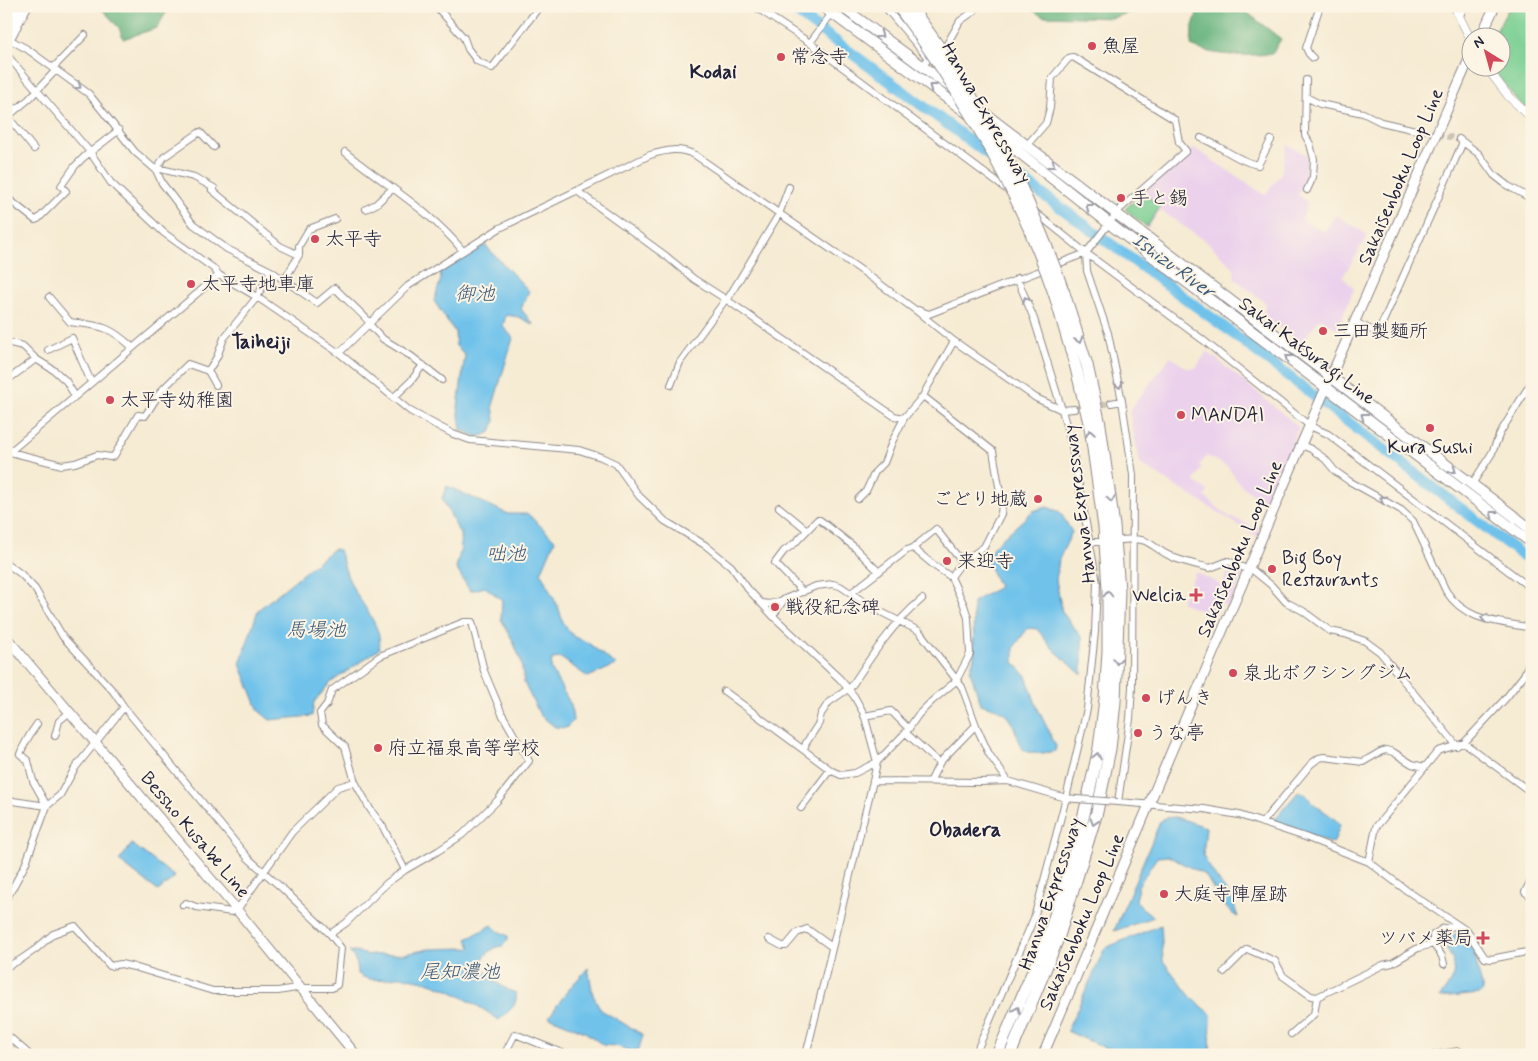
<svg xmlns="http://www.w3.org/2000/svg" width="1538" height="1061" viewBox="0 0 1538 1061" font-family="Mynerve,'Klee One',sans-serif">
	<style>
		.built { fill: #ebd1ec }
		.green { fill: #7acf93; stroke: #4e7867 }
		.forest { fill: #63b27d; stroke: #426a5c }
		.water { fill: #6fc2eb; stroke: #487293 }
		.lines { fill: none; stroke-linecap: round; stroke-linejoin: round }
		.river { stroke: #6fc2eb; stroke-width: 11 }
		.minor-tunnel { stroke: #ccc3b5; stroke-width: 6; stroke-dasharray: 6 3; stroke-linecap: butt }
		.minor-casing { stroke: #8c8687; stroke-width: 8 }
		.tertiary-casing { stroke: #8c8687; stroke-width: 9 }
		.secondary-casing { stroke: #8c8687; stroke-width: 11 }
		.primary-casing { stroke: #8c8687; stroke-width: 12 }
		.trunk-casing { stroke: #8c8687; stroke-width: 12 }
		.motorway-casing { stroke: #8c8687; stroke-width: 13 }
		.minor { stroke: #fff; stroke-width: 6 }
		.tertiary { stroke: #fff; stroke-width: 8 }
		.secondary { stroke: #fff; stroke-width: 9 }
		.primary { stroke: #fff; stroke-width: 10 }
		.trunk { stroke: #fff; stroke-width: 10 }
		.motorway { stroke: #fff; stroke-width: 11 }
		.minor-bridge-casing { stroke: #8c8687; stroke-width: 8; stroke-linecap: butt }
		.motorway-bridge-casing { stroke: #8c8687; stroke-width: 13; stroke-linecap: butt }
		.minor-bridge { stroke: #fff; stroke-width: 6 }
		.motorway-bridge { stroke: #fff; stroke-width: 11 }
		.oneway { stroke: #9c9ca7 }
		.poi-dot { fill: #d1495b; stroke: #fcf5e5; stroke-width: 2 }
		.labels { text-anchor: middle; dominant-baseline: central; stroke-width: 4; stroke-linejoin: round; paint-order: stroke }
		.poi-label { font-size: 19px; fill: #22223b; stroke: #fcf5e5; text-anchor: start }
		.street-label { font-size: 19px; fill: #22223b; stroke: #fcf5e5 }
		.neighbourhood-label { font-size: 20px; font-weight: bold; fill: #22223b; stroke: #fcf5e5 }
		.water-label { font-size: 20px; font-style: italic; fill: #3d5a79; stroke: #fcf5e5 }
	</style>
	<rect width="100%" height="100%" fill="#fcf5e5"/>
	<filter id="ink" filterUnits="userSpaceOnUse"><feTurbulence type="fractalNoise" baseFrequency=".02" numOctaves="2"/><feDisplacementMap in="SourceGraphic" scale="10" xChannelSelector="R" yChannelSelector="G"/><feConvolveMatrix kernelMatrix="1 2 1 2 8 2 1 2 1" color-interpolation-filters="sRGB"/></filter>
	<filter id="wash" filterUnits="userSpaceOnUse"><feTurbulence type="fractalNoise" baseFrequency=".0096" numOctaves="4" result="noise"/><feDisplacementMap in="SourceGraphic" scale="20" xChannelSelector="R" yChannelSelector="G"/><feGaussianBlur stdDeviation="1.12" result="paint"/><feColorMatrix in="noise" values="0 0 0 0 0 0 0 0 0 0 0 0 0 0 0 0 0 1.4 0 .05"/><feComposite in="paint" operator="in"/></filter>
	<g filter="url(#wash)">
		<rect width="100%" height="100%" fill="#f6ebd3"/>
		<path class="built" d="M1287 145 1307 155 1305 180 1298 194 1307 202 1302 220 1325 232 1336 215 1368 235 1343 277 1354 289 1343 315 1340 331 1320 318 1301 344 1263 315 1266 303 1235 279 1234 268 1207 242 1160 210 1148 228 1125 209 1194 148 1265 195 1281 174Z
			M1207 351 1299 427 1268 506 1261 502 1238 482 1228 467 1207 456 1199 466 1202 468 1194 481 1208 491 1205 497 1228 516 1260 529 1258 537 1140 464 1129 411 1170 357 1187 368H1196Z
			M1232 566 1244 572 1228 608 1221 603 1214 617 1181 602 1196 572 1221 585Z"/>
		<path class="green" d="M1510 6H1532V115L1516 99 1492 68H1500V38L1493 37Z
			M1140 196 1150 198 1160 207 1147 227 1125 209Z"/>
		<path class="forest" d="M104 6H166V13L157 28 123 39 119 28 102 9Z
			M1026 6H1138L1130 12 1113 18 1042 16Z
			M1181 6H1239L1281 39 1272 54C1246 56 1215 57 1191 46L1192 29 1197 13Z"/>
		<path class="water" d="M485 245 529 291 521 309 534 325 519 317 506 315 503 326 513 338 493 405 495 420 491 432 479 437 461 430 458 407 465 355 456 346 455 332 434 301 441 279 440 272Z
			M447 486 508 514H528L555 540 541 573 559 609 563 623 574 637 587 642 616 665 588 677 561 658 552 659 551 669 571 705 573 721 566 728 555 727 540 715 524 683 521 661 513 641 501 619 502 600 485 587 470 591 456 568 461 548 460 534 442 498Z
			M1047 507 1060 512 1072 532 1059 559 1056 580 1062 612 1082 638V675L1052 648 1037 629 1028 628 1014 647V662L1026 676 1037 707 1056 746 1055 751C1006 761 1026 735 1006 714 1001 709 988 707 981 704L970 671 974 658 973 602 999 587 988 563 993 547 1033 511Z
			M333 549 339 550C343 561 346 575 352 586 361 604 384 628 379 649L330 683 314 702 312 716 270 720 259 711 240 664 258 610Z
			M1299 791C1307 794 1311 802 1318 807 1326 813 1333 816 1340 825L1334 842 1330 843 1272 822Z
			M1176 817 1206 827 1203 856 1215 876 1231 897 1238 917 1233 914 1223 904 1205 875 1168 856 1157 857 1138 886 1136 901 1141 907 1154 917 1114 931 1160 822 1164 818Z
			M132 844 175 877 158 891 119 861Z
			M492 925 498 931 508 936V939L503 946C498 946 493 949 489 952 468 967 503 989 516 993 518 1007 508 1011 499 1020 478 1005 444 985 419 980 412 979 402 976 396 977 384 980 369 982 358 974 358 964 355 959 349 951L370 955 404 954 429 949 467 948 469 949 471 947 467 939Z
			M1161 925 1163 961 1191 997 1211 1014 1210 1055H1121L1067 1031 1105 948Z
			M1460 932 1466 935 1473 948 1483 991 1480 994 1439 998C1449 986 1459 972 1451 957 1449 952 1445 948 1442 943L1444 940Z
			M588 968 593 995 601 1010 643 1035 639 1049 634 1052 616 1046 603 1045 585 1032 549 1017 568 990Z"/>
		<g class="lines">
			<path class="river" d="M788 6 997 161
				M1012 172 1219 323 1532 563"/>
		</g>
	</g>
	<g filter="url(#ink)">
		<g class="lines">
			<path class="minor-tunnel" d="M1420 131 1459 139
				M1074 409 1111 403"/>
			<g class="minor-casing">
				<path id="minor" d="M436 6 464 38 468 49 477 61 492 68 540 6
					M724 6H732
					M754 6 810 43 1010 192
					M884 6 929 59
					M1460 16 1464 6
					M7 38 27 49 89 94 135 152 156 170 162 183 193 224 227 249 271 271 317 303 335 288C346 300 359 310 370 323
					M810 43 837 6
					M6 54 90 152 111 183 164 233 213 268 219 275 257 297 339 353 410 411 453 434 470 440 579 450 601 457 616 464 639 496 665 521 705 545 731 566 748 589 773 616 840 679 854 696 864 714 877 762 873 781 806 1055
					M1313 58 1309 54 1306 48 1320 6
					M922 65 947 44 960 21 973 12 977 6
					M53 68 85 35
					M1306 80 1305 135 1310 144 1314 159 1313 177 1307 190
					M1306 97 1320 104 1363 113 1381 122 1420 131
					M6 100 15 110
					M8 117 34 149
					M6 118 29 99 56 70
					M1201 138C1220 145 1237 161 1258 165L1271 140
					M1459 139 1479 154 1494 175 1508 186 1532 199
					M345 152C385 185 430 210 463 251
					M157 168 194 177 214 188
					M156 170 164 157 200 132 214 147
					M212 190 280 246 299 255
					M577 191 666 256 694 279 727 300 894 416 904 418
					M6 197 35 220 38 219 66 191 61 186 75 166 84 157 119 130
					M366 209 376 204 393 188
					M1035 212 1086 253 1203 340 1310 426 1328 434 1532 589
					M1086 253 1087 271 1108 333 1122 401 1133 475 1132 687 1130 719 1118 802 1204 809 1239 815 1305 837 1369 862 1406 890 1467 931 1485 958 1491 959 1532 951
					M285 279 299 255V246L309 229 335 219
					M49 297 70 322C101 326 108 325 132 347
					M727 300 779 214 789 187
					M918 310 929 314 1086 253 1120 209 1186 151 1179 142 1175 120 1073 57 1069 58 1052 78 1050 108 1046 123 1027 145
					M1355 322 1378 333 1463 142
					M369 324 383 339 411 356 442 380
					M6 342 23 346 36 359 55 371 66 381 75 396
					M48 350 72 338 91 382
					M339 353 408 286 427 274 500 228 650 155C667 150 679 147 695 155L865 273 914 309 954 341 1036 398 1062 410 1074 409
					M208 371 217 357 224 338 257 297 271 271
					M6 381 36 359
					M671 385 680 362 726 299
					M923 396 993 451 1002 504 1001 514 984 547 962 562 951 577
					M393 398 411 381 423 365
					M1111 403 1122 401
					M1301 445 1311 449 1325 459 1335 471 1349 481 1401 510 1413 521 1446 591C1466 622 1498 621 1532 628
					M10 452 62 465 75 463 97 455 110 457 114 456 138 415 145 416 161 391 188 364 208 371 216 385
					M6 455 219 275
					M1472 484 1492 453 1500 433 1532 381
					M858 499 866 491 875 472 884 463 892 442 904 418 923 396 927 388 954 341
					M779 507 807 530
					M1122 540C1152 536 1149 547 1172 557 1184 562 1198 565 1210 568L1228 561 1249 570
					M1089 542H1099
					M913 548 936 529 962 562
					M6 563 21 574 35 589 63 637 113 691 124 707 248 858 284 890 330 934 341 948 337 985 332 988H296L278 991H213L134 967 121 964 110 966 75 926 53 934 36 949 20 960 6 967
					M1250 568 1271 585 1286 602 1303 611 1330 631 1345 634 1365 641 1380 652 1457 746
					M803 592 775 563 784 551 795 543 817 520H820L853 546 879 572
					M762 603 769 604 780 601 816 586 833 584 840 586 875 609 919 631 962 687 977 728 989 754 1008 781
					M773 616 783 601
					M6 654 16 648
					M849 690C870 658 892 624 922 599
					M724 691 832 771 841 775 855 773 877 762 907 731 918 715 932 701 956 681 970 654 968 618 964 605 951 577 936 567 913 548 907 550 851 593
					M864 716 891 711 909 729
					M37 724C30 734 24 744 20 754L28 761 33 781 47 806
					M906 733 939 763
					M55 736 59 721 70 712
					M1464 743 1532 793
					M804 749 806 743 819 723 821 714 829 702 848 689
					M873 781 981 782 1008 781 1066 798 1076 799
					M930 782 940 762 976 725
					M6 800 47 806
					M801 808 830 770
					M1262 823 1311 764 1319 758 1324 757 1363 762 1380 752 1386 750 1393 752 1412 764 1424 767
					M1369 862 1376 827 1438 751 1464 743 1506 698 1524 675 1532 655
					M1532 878 1525 892 1532 897
					M6 900 25 865 47 806 60 795 75 768 124 707
					M183 905 186 903 196 907 232 912 237 910 292 832 338 787 355 782
					M330 934 346 923 387 883 405 870 438 851 462 835 497 801 529 761 502 714 484 671 472 622H464L380 656 332 690 327 704 320 713 322 725 345 747 355 782 370 809 383 827 405 870
					M769 939 782 946H786L797 933 807 929 832 947
					M1444 964 1442 956 1433 944V935L1442 929 1458 925
					M1224 972 1247 949 1275 961 1283 976 1311 996 1317 997 1314 1014 1291 1034
					M1317 997 1383 965 1392 963 1418 948 1433 944
					M6 1034 30 1055
					M6 1047 10 1038
					M504 1055 515 1034 567 1055
					M975 1055 1034 918 1066 798 1087 709 1095 632 1097 583 1072 447 1062 410 1034 319 1017 278
					M1434 1055 1459 1051"/>
			</g>
			<g class="tertiary-casing">
				<path id="tertiary" d="M1454 6 1470 38
					M1487 68 1509 97 1532 118"/>
			</g>
			<g class="secondary-casing">
				<path id="secondary" d="M1480 38 1495 6
					M6 637 237 910 356 1055
					M1043 1055 1301 445 1470 57"/>
			</g>
			<g class="primary-casing">
				<path id="primary" d="M822 6 970 115
					M841 6 953 89
					M6 44 26 6
					M980 110 1532 530
					M992 131 1115 228 1532 543"/>
			</g>
			<g class="trunk-casing">
				<path id="trunk" d="M6 13 9 6
					M6 28 17 6"/>
			</g>
			<g class="motorway-casing">
				<path id="motorway" d="M997 1055 1050 931 1074 854 1086 806 1099 748 1105 699 1108 651V589L1104 527 1090 427 1076 368 1055 296
					M1010 1055 1059 936 1097 812 1110 749 1115 702 1119 590 1114 526 1100 425 1087 365 1064 293"/>
			</g>
			<use href="#minor" class="minor"/>
			<use href="#tertiary" class="tertiary"/>
			<use href="#secondary" class="secondary"/>
			<use href="#primary" class="primary"/>
			<use href="#trunk" class="trunk"/>
			<use href="#motorway" class="motorway"/>
			<g class="minor-bridge-casing">
				<path id="minor-bridge" d="M1076 799 1118 802"/>
			</g>
			<g class="motorway-bridge-casing">
				<path id="motorway-bridge" d="M898 6C964 95 1020 192 1055 296
					M910 6C946 55 984 113 1011 167 1032 208 1049 251 1064 293"/>
			</g>
			<use href="#minor-bridge" class="minor-bridge"/>
			<use href="#motorway-bridge" class="motorway-bridge"/>
		</g>
		<defs><path id="oneway-chevron" d="M-2-3.5L2.5 0L-2 3.5" fill="none" stroke-width="1.6" stroke-linecap="round" stroke-linejoin="round" transform="scale(1.25)"/></defs>
		<g class="oneway">
			<use href="#oneway-chevron" transform="translate(880 35) rotate(36)"/>
			<use href="#oneway-chevron" transform="translate(78 86) rotate(36)"/>
			<use href="#oneway-chevron" transform="translate(932 87) rotate(-143)"/>
			<use href="#oneway-chevron" transform="translate(1052 165) rotate(38)"/>
			<use href="#oneway-chevron" transform="translate(1089 207) rotate(-142)"/>
			<use href="#oneway-chevron" transform="translate(1026 300) rotate(-112)"/>
			<use href="#oneway-chevron" transform="translate(1079 340) rotate(72)"/>
			<use href="#oneway-chevron" transform="translate(1288 358) rotate(-143)"/>
			<use href="#oneway-chevron" transform="translate(1119 385) rotate(79)"/>
			<use href="#oneway-chevron" transform="translate(1364 416) rotate(-143)"/>
			<use href="#oneway-chevron" transform="translate(1090 433) rotate(-99)"/>
			<use href="#oneway-chevron" transform="translate(1453 470) rotate(37)"/>
			<use href="#oneway-chevron" transform="translate(1111 499) rotate(82)"/>
			<use href="#oneway-chevron" transform="translate(1383 499) rotate(-150)"/>
			<use href="#oneway-chevron" transform="translate(1493 514) rotate(-143)"/>
			<use href="#oneway-chevron" transform="translate(1108 594) rotate(-90)"/>
			<use href="#oneway-chevron" transform="translate(1484 618) rotate(-168)"/>
			<use href="#oneway-chevron" transform="translate(1117 661) rotate(93)"/>
			<use href="#oneway-chevron" transform="translate(1097 756) rotate(-78)"/>
			<use href="#oneway-chevron" transform="translate(1094 822) rotate(107)"/>
			<use href="#oneway-chevron" transform="translate(1017 1010) rotate(-67)"/>
		</g>
	</g>
	<g class="poi-dot">
		<circle cx="1092" cy="46" r="5"/>
		<circle cx="781" cy="57" r="5"/>
		<circle cx="1121" cy="198" r="5"/>
		<circle cx="315" cy="239" r="5"/>
		<circle cx="191" cy="284" r="5"/>
		<circle cx="1323" cy="331" r="5"/>
		<circle cx="110" cy="400" r="5"/>
		<circle cx="1181" cy="415" r="5"/>
		<circle cx="1430" cy="428" r="5"/>
		<circle cx="1038" cy="499" r="5"/>
		<circle cx="947" cy="561" r="5"/>
		<circle cx="1272" cy="569" r="5"/>
		<path d="M1193.5 587.5h5v5h5v5h-5v5h-5v-5h-5v-5h5z"/>
		<circle cx="775" cy="607" r="5"/>
		<circle cx="1233" cy="673" r="5"/>
		<circle cx="1146" cy="698" r="5"/>
		<circle cx="1138" cy="733" r="5"/>
		<circle cx="378" cy="748" r="5"/>
		<circle cx="1164" cy="894" r="5"/>
		<path d="M1480.5 930.5h5v5h5v5h-5v5h-5v-5h-5v-5h5z"/>
	</g>
	<g class="labels">
		<g class="poi-label">
			<text x="1102" y="46">魚屋</text>
			<text x="791" y="57">常念寺</text>
			<text x="1131" y="198">手と錫</text>
			<text x="325" y="239">太平寺</text>
			<text x="201" y="284">太平寺地車庫</text>
			<text x="1333" y="331">三田製麵所</text>
			<text x="120" y="400">太平寺幼稚園</text>
			<text x="1191" y="415">MANDAI</text>
			<text x="1430" y="447" text-anchor="middle">Kura Sushi</text>
			<text x="1028" y="499" text-anchor="end">ごどり地蔵</text>
			<text x="1282" y="558">Big Boy<tspan x="1282" dy="22">Restaurants</tspan></text>
			<text x="957" y="561">来迎寺</text>
			<text x="1186" y="595" text-anchor="end">Welcia</text>
			<text x="785" y="607">戦役紀念碑</text>
			<text x="1243" y="673">泉北ボクシングジム</text>
			<text x="1156" y="698">げんき</text>
			<text x="1148" y="733">うな亭</text>
			<text x="388" y="748">府立福泉高等学校</text>
			<text x="1174" y="894">大庭寺陣屋跡</text>
			<text x="1473" y="938" text-anchor="end">ツバメ薬局</text>
		</g>
		<g class="street-label">
			<text transform="translate(986 113) rotate(60)">Hanwa Expressway</text>
			<text transform="translate(1401 177) rotate(-67)">Sakaisenboku Loop Line</text>
			<text transform="translate(1307 351) rotate(37)">Sakai Katsuragi Line</text>
			<text transform="translate(1080 504) rotate(-97)">Hanwa Expressway</text>
			<text transform="translate(1240 549) rotate(-67)">Sakaisenboku Loop Line</text>
			<text transform="translate(195 835) rotate(50)">Bessho Kusabe Line</text>
			<text transform="translate(1051 894) rotate(-71)">Hanwa Expressway</text>
			<text transform="translate(1082 922) rotate(-67)">Sakaisenboku Loop Line</text>
		</g>
		<g class="neighbourhood-label">
			<text x="713" y="72">Kodai</text>
			<text x="261" y="342">Taiheiji</text>
			<text x="965" y="830">Obadera</text>
		</g>
		<g class="water-label">
			<text transform="translate(1173 266) rotate(36)">Ishizu River</text>
			<text x="475" y="294">御池</text>
			<text x="506" y="554">咄池</text>
			<text x="316" y="630">馬場池</text>
			<text x="460" y="972">尾知濃池</text>
		</g>
	</g>
	<rect width="1538" height="1061" fill="none" stroke="#fcf5e5" stroke-width="25"/>
	<g transform="translate(1486 52) rotate(323)"><circle r="24" fill="#fcf5e5" stroke="#a5a1a1"/>
	<path d="M0-4L9 19L0 12L-9 19Z" fill="#d1495b"/>
	<text y="-8" font-size="14" font-weight="bold" text-anchor="middle" fill="#22223b">N</text>
	</g>
</svg>
